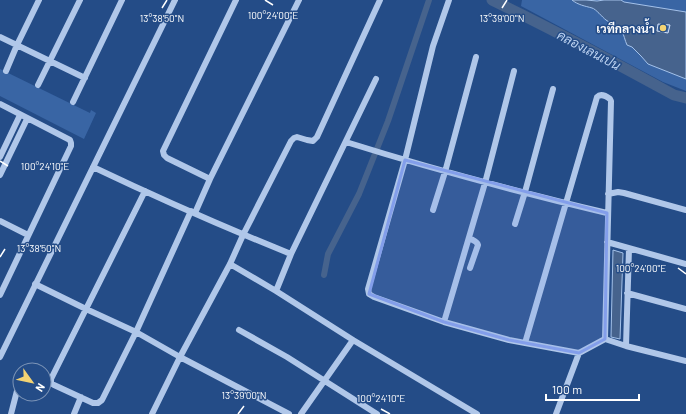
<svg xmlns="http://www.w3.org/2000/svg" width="686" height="414" viewBox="0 0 686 414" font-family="Barlow,Sarabun,sans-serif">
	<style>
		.green { fill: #3965a4 }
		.water { fill: #46638d; stroke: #a4c2ea }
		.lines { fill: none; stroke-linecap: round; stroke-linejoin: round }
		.canal { stroke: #46638d; stroke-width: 6 }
		.river { stroke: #46638d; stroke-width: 11 }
		.building { fill: #4d75af; stroke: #d4e2f7 }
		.minor { stroke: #b0c7e9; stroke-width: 6 }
		.marked { fill: #839eea; fill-opacity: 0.2; stroke: #839eea; stroke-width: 3; stroke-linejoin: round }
		.ticks { fill: none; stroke: #fff; stroke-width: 1.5 }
		.poi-dot { fill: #f3d373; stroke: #244c87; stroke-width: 1.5 }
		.labels { text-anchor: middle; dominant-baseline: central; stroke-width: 3; stroke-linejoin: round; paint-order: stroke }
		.poi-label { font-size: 12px; font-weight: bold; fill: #fff; stroke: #244c87; text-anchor: end }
		.water-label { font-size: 13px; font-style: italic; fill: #bbd1f0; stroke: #244c87 }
		.ticks-label { font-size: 10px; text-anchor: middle; fill: #fff; stroke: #244c87; stroke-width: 3; stroke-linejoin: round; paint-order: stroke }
	</style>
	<rect width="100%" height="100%" fill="#244c87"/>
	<path class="green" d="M522 0H686V91L663 82 521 6Z
		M0 69 90 113 91 110 96 113 84 139 0 96Z"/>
	<path class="water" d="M572 0H586L597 1 604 0H621L624 2 686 12V79L648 64 641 56 632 47 627 45C625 41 624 34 621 30 617 25 611 24 606 20 602 17 596 9 592 8 585 6 578 5 572 0Z
		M613 250 623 253 620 339 611 337Z"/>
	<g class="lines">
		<path class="canal" d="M324 275 328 254 359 194 388 121 429 0"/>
		<path class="river" d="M492 0C554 30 614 62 674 95L686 98"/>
	</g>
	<path class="building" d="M658 24 670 25 668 33 657 31Z"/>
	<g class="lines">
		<path class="minor" d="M449 0 433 46 405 160 368 289 369 294 374 297 444 322 509 340 579 353 605 339 611 101 610 99C606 96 601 93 597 97L525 343
			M0 37 85 78
			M6 71 17 45 39 0
			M38 85 80 0
			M73 102 122 0
			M0 104 70 140 71 143V146L0 295
			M346 142C432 169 519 192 607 213
			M0 157 20 115
			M93 167C158 198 224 227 291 254
			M0 175 27 119
			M210 179 167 158 164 155 163 151 236 0
			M145 191 51 379V383L54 385 93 403H98L102 400 136 332 191 211
			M608 194 618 192 624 193 686 210
			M433 210 445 172 476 57
			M195 213 210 179 299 0
			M0 221 28 235
			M515 224 525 192 553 89
			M469 238C472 240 477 241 478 245L470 268
			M607 242 686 264
			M230 264 276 291 353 340 477 414
			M35 284 86 309 136 332 180 357 289 414
			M276 291 291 254 376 79
			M627 293 686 309
			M444 322 485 183 514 71
			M239 330 287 357 377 414
			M605 339 626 346 686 361
			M626 346 629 249
			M0 357 175 0
			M11 414 19 383
			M74 414 81 397
			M152 414 180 357 230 264 243 235 291 141 294 138 297 137 307 140 313 141 317 137 380 0
			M301 414 353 340
			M556 414 579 353"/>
	</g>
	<path class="marked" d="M405 160 607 213 605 339 579 353 509 340 444 322 369 294Z"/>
	<path class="ticks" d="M265 0 273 5M162 8 167 0M502 8 507 0M0 161 8 166M0 257 5 249M678 268 686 274M381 409 390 414M238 414 244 406"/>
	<circle class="poi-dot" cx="663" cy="28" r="4"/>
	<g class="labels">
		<g class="poi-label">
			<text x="655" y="28">เวทีกลางน้ำ</text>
		</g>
		<g class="water-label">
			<text transform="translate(589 50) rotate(28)">คลองเลนเปน</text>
		</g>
	</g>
	<g class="ticks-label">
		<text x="273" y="19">100°24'00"E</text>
		<text x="162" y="22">13°38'50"N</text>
		<text x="502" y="22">13°39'00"N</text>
		<text x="45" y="170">100°24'10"E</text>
		<text x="39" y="252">13°38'50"N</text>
		<text x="641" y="272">100°24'00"E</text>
		<text x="244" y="399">13°39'00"N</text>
		<text x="381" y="402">100°24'10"E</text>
	</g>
	<g transform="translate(32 382) rotate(123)"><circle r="19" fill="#244c87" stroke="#7c94b7"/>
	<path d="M0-3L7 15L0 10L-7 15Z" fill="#f3d373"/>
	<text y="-6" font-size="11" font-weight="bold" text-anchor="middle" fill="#ffffff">N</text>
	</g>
	<path d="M546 394v6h93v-6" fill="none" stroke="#ffffff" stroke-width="2"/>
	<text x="552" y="394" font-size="12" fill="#ffffff" stroke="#244c87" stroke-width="3" paint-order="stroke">100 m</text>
</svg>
